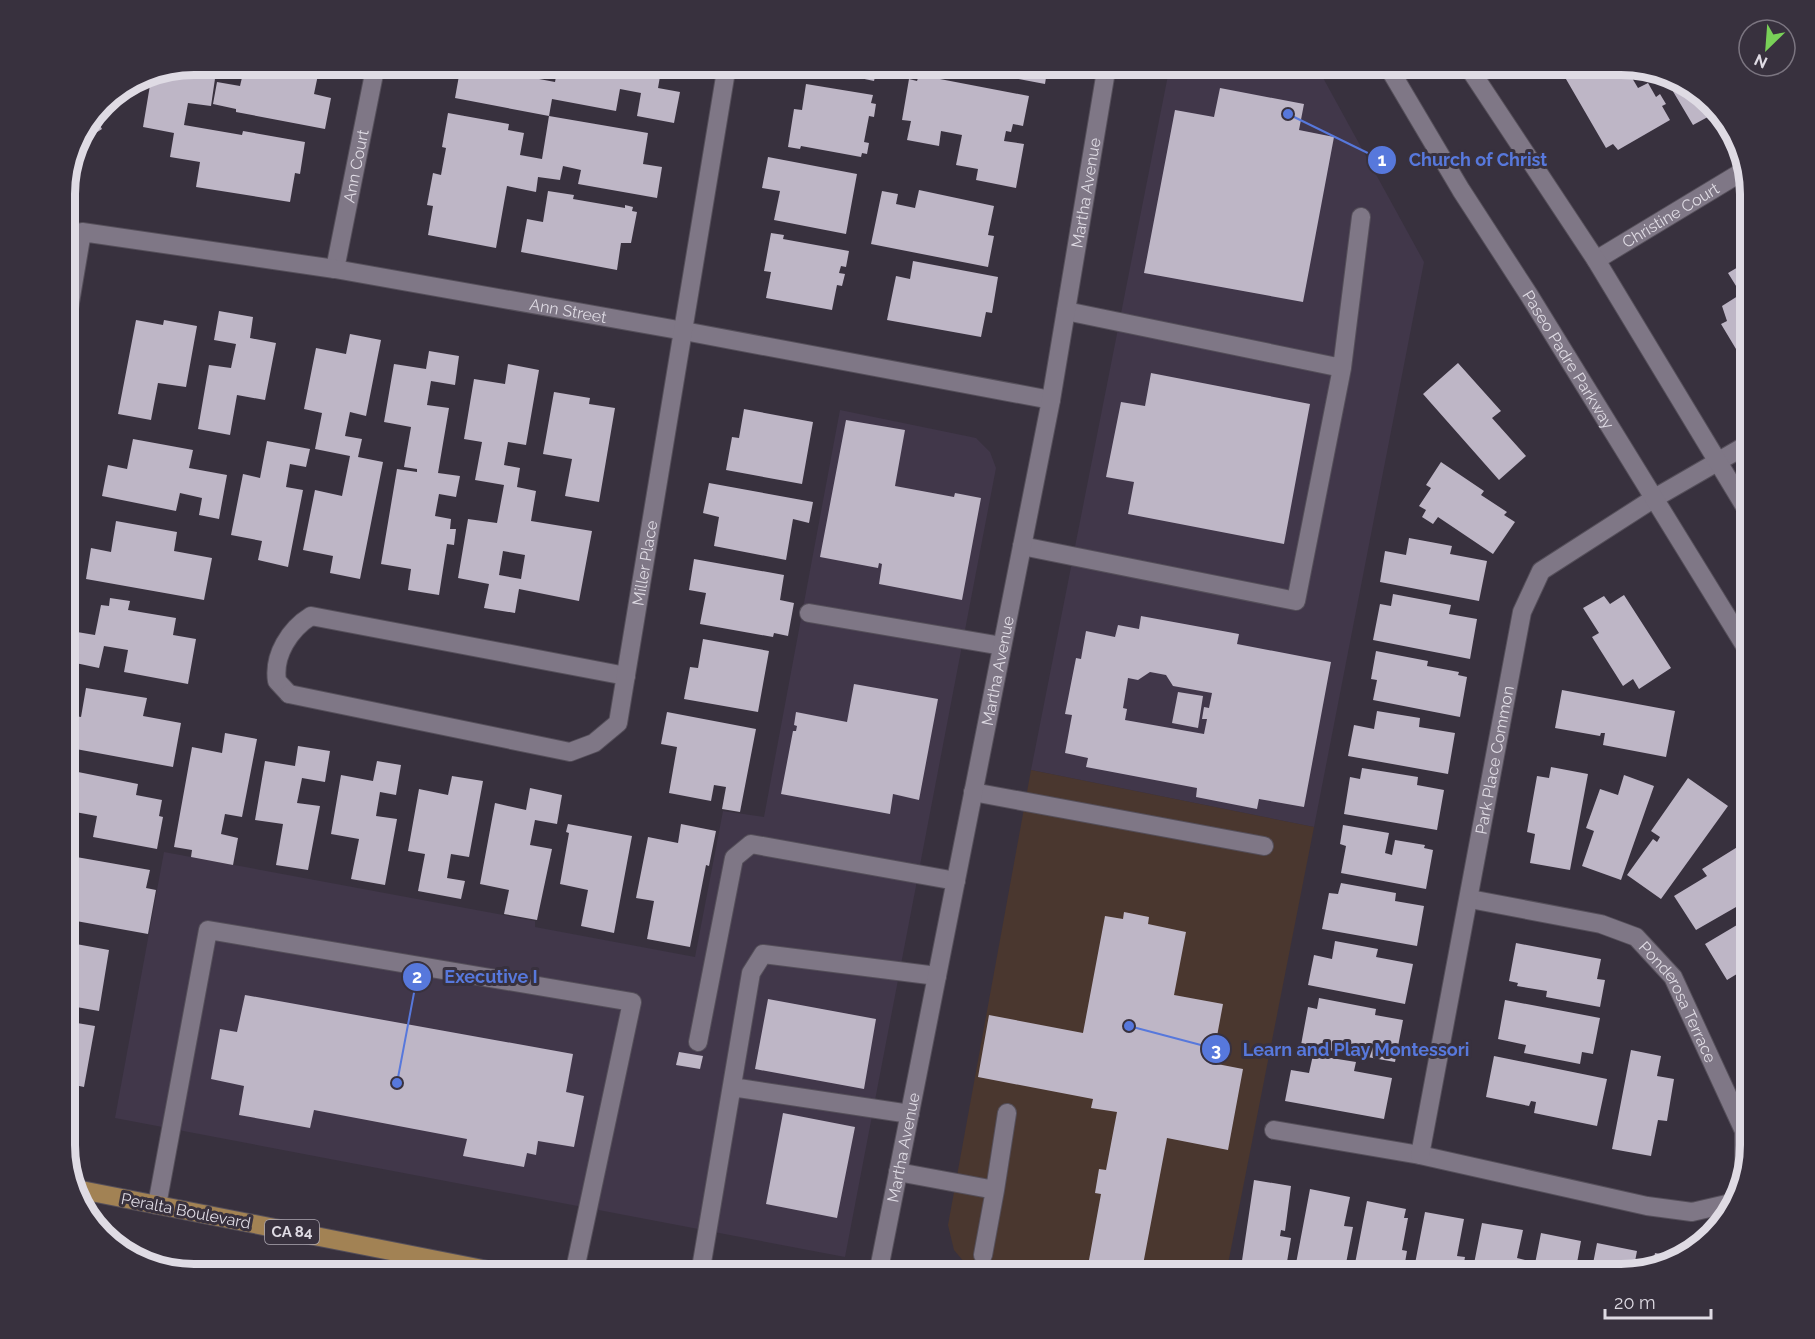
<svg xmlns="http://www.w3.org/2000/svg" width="1815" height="1339" viewBox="0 0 1815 1339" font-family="Raleway,sans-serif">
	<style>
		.built { fill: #41374a }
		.education { fill: #4a372f }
		.building { fill: #beb6c6; fill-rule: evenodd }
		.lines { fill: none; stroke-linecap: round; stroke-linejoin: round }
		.lane-casing { stroke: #554f5a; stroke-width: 20 }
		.street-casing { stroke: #554f5a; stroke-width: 20 }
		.secondary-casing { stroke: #554f5a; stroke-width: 20 }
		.primary-casing { stroke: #554f5a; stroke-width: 20 }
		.lane { stroke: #7f7786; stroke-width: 18 }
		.street { stroke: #7f7786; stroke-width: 18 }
		.secondary { stroke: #7f7786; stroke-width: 18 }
		.primary { stroke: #a28254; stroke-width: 18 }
		.labels { text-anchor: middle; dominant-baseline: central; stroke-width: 6; stroke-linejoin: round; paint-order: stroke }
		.shield { fill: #38313e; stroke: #ada8b2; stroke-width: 1.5 }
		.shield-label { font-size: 15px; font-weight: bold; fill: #dfdbe4 }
		.street-label { font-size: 16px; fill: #dfdbe4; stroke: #38313e }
		.rim { fill: none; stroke: #dfdbe4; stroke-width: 8 }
		.leader { fill: none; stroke: #5778dc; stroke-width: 2 }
		.callout-dot { fill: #5778dc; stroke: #38313e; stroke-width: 2 }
		.mark-label { font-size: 18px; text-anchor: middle; font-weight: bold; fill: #fff }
		.callout-label { font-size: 18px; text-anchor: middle; font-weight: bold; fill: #5778dc; stroke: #38313e; stroke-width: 6; stroke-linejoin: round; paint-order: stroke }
	</style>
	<rect width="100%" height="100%" fill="#38313e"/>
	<path class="built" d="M1170 65H1316L1424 262 1314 827 1031 770Z
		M840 410 976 438 990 452 996 468 845 1257 115 1118 164 852 535 921V927L695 957 723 811 764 817Z"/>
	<path class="education" d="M1031 770 1314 827 1226 1274H1001L970 1269 954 1250 948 1225Z"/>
	<path class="building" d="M194 65H217L211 106 188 103 184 125 242 135 243 131 305 142 300 174 295 173 290 202 196 187 200 162 170 157 174 133 143 127 152 73 161 71 181 74 182 67Z
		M239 65H320L314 94 331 98 325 129 236 112V109L213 104 217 82 240 86 244 69 239 68Z
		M455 65H520L518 75 555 82 558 66 597 74 599 65H662L658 88 680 92 674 123 637 116 641 93 620 89 616 111 552 99 549 116 455 98 460 70 454 69Z
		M944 65H1048L1045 84Z
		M1564 65 1625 66 1638 88 1648 83 1656 97 1660 94 1666 104 1662 106 1670 120 1618 150 1613 144 1606 148 1559 67Z
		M803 66V65H878L874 81Z
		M919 75 1029 96 1023 126 1013 124 1011 132 1006 131 1004 141 1024 144 1016 188 976 180 978 169 956 165 962 135 941 131 939 146 907 140 911 121 902 120 909 79 917 81Z
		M806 84 873 95 871 103 876 104 874 117 869 116 864 142 869 143 867 154 862 153 861 157 801 146 800 149 788 147 794 109 802 110Z
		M1678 84 1700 91 1717 112 1693 125 1671 88Z
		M1220 88 1304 104 1299 130 1334 137 1303 302 1144 273 1175 110 1214 117Z
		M107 98 114 109 98 122 102 129 75 146 78 136Z
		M448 113 509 124 508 130 524 133 520 155 542 159 549 116 648 133 643 164 662 167 657 198 578 184 581 170 563 166 560 180 538 177 536 192 507 186 496 248 428 235 433 206 427 205 433 173 441 175 446 148 442 147Z
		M768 157 857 174 846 234 774 220 780 191 762 188Z
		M919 190 994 206 988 235 994 236 988 267 871 244 882 191 898 194 896 204 915 208Z
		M548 191 574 195 573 199 625 208V205L633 207 632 211 637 212 631 243H621L617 270 521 252 527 219 543 222Z
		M771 233 784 235 783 239 849 251 846 267 841 266 839 273 845 274 842 286 837 285 832 310 766 298 771 272 764 271Z
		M1750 260V360L1745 364 1721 324 1727 321 1722 306 1741 294 1728 273Z
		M913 261 998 277 992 313 986 312 981 337 887 320 896 276 910 279Z
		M219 311 253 317 250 338 276 343 265 400 237 395 230 435 198 429 209 365 231 368 236 344 214 340Z
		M136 320 163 325 164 320 197 326 186 387 158 383 151 420 118 414Z
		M350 334 381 340 366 416 350 412 345 436 362 439 358 457 383 462 360 579 330 573 333 556 303 550 315 490 342 496 350 456 315 449 322 413 304 409 316 348 346 354Z
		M429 351 459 356 455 385 431 381 427 405 449 408 438 473 460 476 456 497 439 494 435 516 451 519 450 529H456L454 545 447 544 439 595 408 590 411 569 381 564 397 469 417 472V469L404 467 411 427 384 422 394 364 426 369Z
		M1458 363 1501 411 1492 418 1526 456 1499 480 1423 394Z
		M508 364 539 370 526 445 508 442 504 465 520 468 517 487 536 491 531 521 592 531 579 601 519 589 515 613 484 608 489 584 458 578 468 519 497 523 504 485 475 480 482 442 464 439 474 379 505 384ZM503 551 525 555 521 579 499 575Z
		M1151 373 1310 404 1284 544 1128 514 1134 482 1106 477 1121 402 1145 406Z
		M554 392 590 398 589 404 615 408 599 502 565 496 572 459 543 454Z
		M744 409 813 422 802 484 726 470 732 437 739 438Z
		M846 420 905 430 895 486 954 497 955 493 981 498 962 600 879 584 882 564 879 563 878 568 820 557Z
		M133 439 193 450 189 468 227 475 219 519 199 515 202 498 180 493 176 511 102 496 108 465 127 469Z
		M267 441 310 449 306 467 290 464 286 487 303 490 288 567 258 560 262 541 231 535 243 474 260 478Z
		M1441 462 1484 491 1481 495 1507 512 1504 515 1515 522 1493 554 1438 517 1433 524 1422 517 1426 510 1419 506 1431 488 1426 485Z
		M709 483 813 502 809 523 793 519 786 560 714 546 719 517 703 513Z
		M116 521 177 532 174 551 212 558 204 600 86 579 91 548 111 552Z
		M1409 538 1452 546 1450 554 1487 561 1479 601 1380 582 1385 551 1406 555Z
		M694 559 784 575 780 600 794 603 788 636 774 633 773 637 700 624 706 593 689 590Z
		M1393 594 1451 605 1449 614 1477 619 1470 659 1373 640 1380 604 1391 606Z
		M1624 595 1671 668 1639 689 1633 679 1623 686 1592 637 1599 633 1583 608 1604 596 1610 604Z
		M110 598 130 601 128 610 176 618 173 635 196 639 188 684 124 672 128 650 104 646 99 668 66 661 71 631 95 635 101 605 109 606Z
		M1141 616 1239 634 1237 644 1331 662 1304 807 1259 799 1257 809 1196 797 1197 788 1086 767 1088 758 1065 753 1072 715 1065 714 1076 658 1081 659 1086 631 1115 637 1118 625 1139 629ZM1150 672 1166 675 1173 686 1212 693 1209 708 1204 707 1202 719H1207L1204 734 1125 720 1127 709 1123 708 1128 678 1138 680Z
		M703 639 769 651 758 712 684 699 690 667 698 668Z
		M1376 651 1428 661 1427 666 1459 672 1458 675 1467 677 1460 717 1373 700 1377 680 1371 679Z
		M854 684 938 699 919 800 893 794 890 814 781 794 793 731H796L797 726 794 725 796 712 847 722Z
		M86 688 147 698 143 716 181 723 173 767 65 747V714L81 717Z
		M1562 690 1675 711 1666 757 1603 745 1605 733H1601L1600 736 1555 728Z
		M1178 692 1203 696 1198 728 1172 723Z
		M1377 711 1420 718 1419 727 1455 733 1448 774 1348 756 1354 725 1374 729Z
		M667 712 756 729 740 812 722 809 726 787 714 785 711 801 669 793 677 747 661 744Z
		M225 733 257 739 242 817 225 814 221 834 238 838 233 865 191 857 192 850 174 847 192 747 222 753Z
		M298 746 330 751 325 782 302 778 297 803 320 806 308 870 276 865 283 824 255 820 265 761 295 766Z
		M377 761 401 765 396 795 380 792 376 816 397 819 385 885 351 879 359 839 331 834 341 775 373 781Z
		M1551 767 1588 774 1570 870 1530 863 1535 834 1527 832 1537 776 1549 778Z
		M1362 768 1418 777 1417 785 1444 790 1437 830 1344 814 1350 777 1360 779Z
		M68 770 138 784 136 795 162 800 159 816 163 817 157 849 93 837 97 816 75 812 70 833 65 832V789Z
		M1624 775 1654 786 1621 880 1582 866 1594 831 1586 828 1600 789 1618 795Z
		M452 776 483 781 469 857 451 854 447 878 465 881 461 899 418 891 425 854 408 851 419 789 448 795Z
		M1688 778 1728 806 1661 899 1627 875 1653 839 1657 842 1660 837 1651 831Z
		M530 788 562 795 557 824 535 820 530 845 552 849 537 920 504 914 509 890 480 884 495 803 526 810Z
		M568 824 632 836 614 933 581 926 588 890 560 884 569 833 566 832Z
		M681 824 716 831 709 866 706 865 690 947 647 939 654 901 636 898 648 837 678 843Z
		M1343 825 1389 833 1385 853 1392 855 1395 840 1425 845 1424 848 1433 850 1426 889 1341 873 1346 846 1340 844Z
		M1739 846 1750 861V899L1696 930 1674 896 1707 876 1702 869Z
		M65 855 150 870 146 888 156 890 148 934 65 919Z
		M1341 883 1396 893 1395 901 1424 906 1417 946 1322 929 1329 893 1338 894Z
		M1750 911V966L1727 980 1705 944 1742 922 1739 917Z
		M1124 912 1149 917 1148 924 1186 932 1174 995 1223 1004 1212 1063 1243 1069 1228 1150 1167 1138 1142 1270 1089 1260 1101 1194 1095 1193 1099 1169 1106 1170 1117 1112 1091 1108 1093 1099 978 1077 989 1015 1083 1033 1105 916 1123 919Z
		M1335 941 1378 949 1376 957 1413 964 1405 1004 1308 985 1314 955 1332 959Z
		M65 942 109 950 99 1011 65 1005Z
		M1516 943 1601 959 1597 979 1605 980 1600 1007 1546 997 1547 991 1517 986 1518 983 1509 981Z
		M1750 987V1023L1736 995Z
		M245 995 573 1054 566 1092 584 1096 574 1147 538 1141 536 1155 527 1153 524 1167 463 1156 467 1139 314 1110 310 1128 239 1115 244 1086 211 1079 220 1029 237 1032Z
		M1319 998 1376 1009 1375 1015 1403 1020 1395 1062 1301 1045 1308 1007 1317 1009Z
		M768 999 876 1019 864 1089 755 1069Z
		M1505 1000 1600 1018 1593 1054 1582 1052 1580 1064 1524 1053 1526 1045 1498 1039Z
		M65 1021 95 1026 84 1087 65 1083Z
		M1631 1050 1661 1056 1657 1076 1674 1079 1667 1121 1658 1120 1651 1156 1612 1149Z
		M679 1052 703 1056 700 1069 676 1065Z
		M1313 1055 1356 1062 1354 1071 1392 1078 1384 1119 1285 1101 1291 1070 1309 1073Z
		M1494 1056 1607 1079 1597 1126 1534 1113 1536 1102 1531 1101 1529 1106 1486 1097Z
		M783 1113 855 1127 837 1218 766 1204Z
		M1254 1180 1291 1186 1285 1231 1281 1230 1280 1236 1291 1238 1285 1274H1240Z
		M1310 1189 1350 1197 1344 1226 1353 1227 1344 1274H1294Z
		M1367 1201 1406 1209 1404 1218H1408L1402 1250 1407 1251 1403 1274H1353Z
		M1425 1212 1464 1219 1457 1256 1465 1257 1462 1274H1413Z
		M1482 1223 1523 1230 1517 1258 1525 1260 1522 1274H1472Z
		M1541 1233 1581 1241 1575 1274H1533Z
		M1597 1243 1637 1251 1633 1272 1591 1274Z
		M1655 1253 1683 1258 1652 1267Z"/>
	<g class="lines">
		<g class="lane-casing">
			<path id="lane" d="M1342 368 1361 217
				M1022 546 1296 601 1342 368 1066 311
				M809 613 1002 646
				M289 694 277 681C273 655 290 629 311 616L626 676
				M973 792 1264 846
				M698 1042 734 858 751 844 956 881
				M732 1087 910 1114
				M898 1172 995 1190 983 1255
				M995 1190 1007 1113
				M157 1205 208 930 632 1002 574 1274
				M700 1274 751 973 763 954 937 976"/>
		</g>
		<g class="street-casing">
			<g id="street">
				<path id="s1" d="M1596 260 1745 170"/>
				<path id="s2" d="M335 269 374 74 372 65"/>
				<path id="s3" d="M65 332 82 232 335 269 684 331 1051 400"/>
				<path id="s4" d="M289 694 570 752 594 743 618 723 727 65"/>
				<path id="s5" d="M1470 899 1601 924 1636 937 1673 977 1744 1131V1163"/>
				<path d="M1274 1130 1420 1155 1647 1206 1692 1212 1731 1203"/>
				<path id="s6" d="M1420 1155 1522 612 1541 571 1653 499 1750 443"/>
				<path id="s7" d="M878 1274 1051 400 1107 65"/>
			</g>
		</g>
		<g class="secondary-casing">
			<g id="secondary">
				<path id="s8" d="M1387 65 1461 190 1529 295 1750 654"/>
				<path d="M1467 65 1596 260 1750 515"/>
			</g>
		</g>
		<g class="primary-casing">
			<path id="primary" d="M76 1189 508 1274"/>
		</g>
		<use href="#lane" class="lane"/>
		<use href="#street" class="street"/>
		<use href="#secondary" class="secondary"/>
		<use href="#primary" class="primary"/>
	</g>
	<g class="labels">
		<rect class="shield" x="265" y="1220" width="54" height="24" rx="4.5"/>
		<g class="shield-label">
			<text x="292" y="1232">CA 84</text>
		</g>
		<g class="street-label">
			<text stroke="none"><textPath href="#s2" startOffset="105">Ann Court</textPath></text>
			<text stroke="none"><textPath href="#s7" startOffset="1101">Martha Avenue</textPath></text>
			<text stroke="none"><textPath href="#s1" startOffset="87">Christine Court</textPath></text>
			<text stroke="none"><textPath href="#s3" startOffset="594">Ann Street</textPath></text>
			<text stroke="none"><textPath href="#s8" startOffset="346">Paseo Padre Parkway</textPath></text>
			<text stroke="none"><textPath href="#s4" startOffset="506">Miller Place</textPath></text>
			<text stroke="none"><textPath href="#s7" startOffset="615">Martha Avenue</textPath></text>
			<text stroke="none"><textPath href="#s6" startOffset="402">Park Place Common</textPath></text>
			<text stroke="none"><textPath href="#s5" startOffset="249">Ponderosa Terrace</textPath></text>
			<text stroke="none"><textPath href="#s7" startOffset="129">Martha Avenue</textPath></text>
			<text transform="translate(186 1211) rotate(11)">Peralta Boulevard</text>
		</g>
	</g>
	<path d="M0 0H1815V1339H0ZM194 75H1621A119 119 0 0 1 1740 194V1145A119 119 0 0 1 1621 1264H194A119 119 0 0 1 75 1145V194A119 119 0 0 1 194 75Z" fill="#38313e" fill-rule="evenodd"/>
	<path class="rim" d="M194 75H1621A119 119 0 0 1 1740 194V1145A119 119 0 0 1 1621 1264H194A119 119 0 0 1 75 1145V194A119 119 0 0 1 194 75Z"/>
	<path class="leader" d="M1288 114L1382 160M397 1083L417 977M1129 1026L1216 1049"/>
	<g class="callout-dot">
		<circle cx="1288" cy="114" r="6"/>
		<circle cx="397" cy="1083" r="6"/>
		<circle cx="1129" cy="1026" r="6"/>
		<circle cx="1382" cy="160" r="15"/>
		<circle cx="417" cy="977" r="15"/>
		<circle cx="1216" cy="1049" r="15"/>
	</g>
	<g class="mark-label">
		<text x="1382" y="166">1</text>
		<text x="417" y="983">2</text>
		<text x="1216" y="1056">3</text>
	</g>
	<g class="callout-label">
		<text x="1478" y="166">Church of Christ</text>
		<text x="491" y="983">Executive I</text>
		<text x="1356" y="1056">Learn and Play Montessori</text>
	</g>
	<g transform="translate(1767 48) rotate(205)"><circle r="28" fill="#38313e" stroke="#7b7580" stroke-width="1.5"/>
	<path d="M0-4.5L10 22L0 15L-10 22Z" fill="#79d158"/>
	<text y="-9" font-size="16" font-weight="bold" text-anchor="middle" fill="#dfdbe4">N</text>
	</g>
	<path d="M1605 1309v9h106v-9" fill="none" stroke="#dfdbe4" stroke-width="3"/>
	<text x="1614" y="1309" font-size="18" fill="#dfdbe4" stroke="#38313e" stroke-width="4.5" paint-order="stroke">20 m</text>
</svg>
